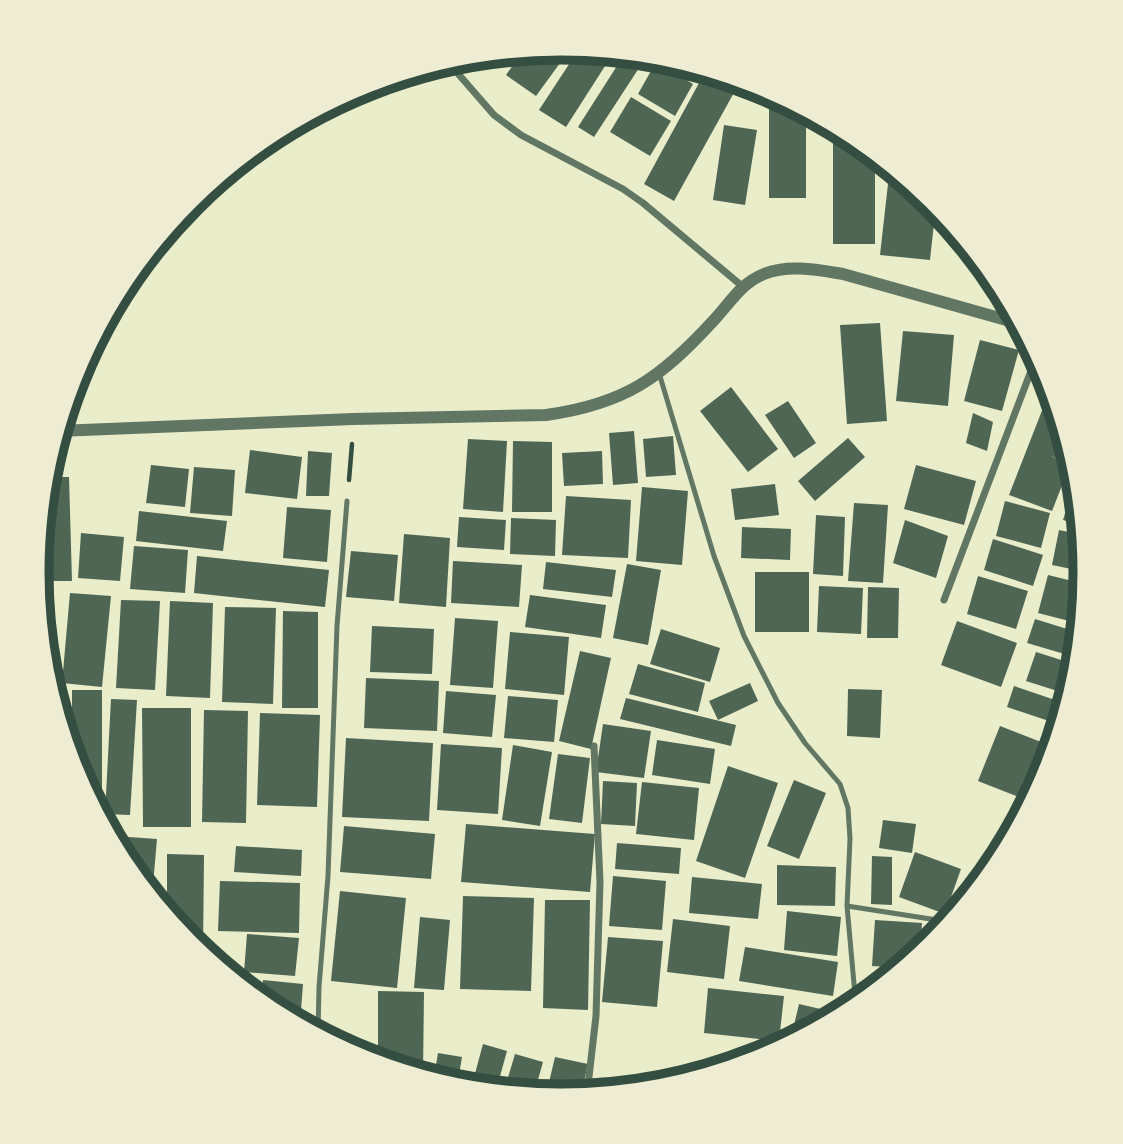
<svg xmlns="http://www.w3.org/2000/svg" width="1123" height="1144" viewBox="0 0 1123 1144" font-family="Helvetica,sans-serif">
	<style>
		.building { fill: #4f6655 }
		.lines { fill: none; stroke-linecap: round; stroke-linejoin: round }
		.path { stroke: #344e41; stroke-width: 4.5 }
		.service { stroke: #617663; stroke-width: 5 }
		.minor { stroke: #617663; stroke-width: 7 }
		.tertiary { stroke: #617663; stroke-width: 12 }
		.rim { fill: none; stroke: #344e41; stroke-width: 9 }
	</style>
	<rect width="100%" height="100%" fill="#e9edc9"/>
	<path class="building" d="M562 47 571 48 536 96 506 75 523 51Z
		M579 49 614 52 566 127 539 110Z
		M622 58 639 68 594 137 578 127Z
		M656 62 693 84 675 116 638 94Z
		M705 72 736 89 674 201 644 184Z
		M769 91 806 111V198H769Z
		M631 97 671 121 650 156 610 132Z
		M724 125 757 130 745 205 713 200Z
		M833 134H849L875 154V244H833Z
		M890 166 936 205 930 260 880 255Z
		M880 323 887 421 847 424 840 325Z
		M903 331 954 335 948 406 896 401Z
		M980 340 1019 350 1002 411 964 401Z
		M1047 374 1056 404 1040 400Z
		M731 387 778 449 748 472 700 411Z
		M788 401 816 443 794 458 765 415Z
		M1043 408 1059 414 1075 465 1051 456 1070 465 1052 511 1009 495Z
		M973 413 993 422 987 451 966 443Z
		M634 431 638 483 613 485 609 433Z
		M673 436 676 475 646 477 643 439Z
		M848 438 865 457 815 501 798 481Z
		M468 439 507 441 503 512 463 509Z
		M513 441 552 442V512H512Z
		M250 450 302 457 297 499 245 493Z
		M308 451 332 453 329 496H306Z
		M602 451 603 484 564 486 562 453Z
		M151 465 189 469 185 507 146 503Z
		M916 465 976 481 964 525 904 509Z
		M194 467 235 470 232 516 190 513Z
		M1077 474 1082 526 1063 520Z
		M46 477H69L72 581H47Z
		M775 484 779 515 735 520 731 489Z
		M642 487 688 491 682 565 636 561Z
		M566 496 631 500 628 558 562 555Z
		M1005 501 1050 513 1041 548 996 536Z
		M854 503 888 505 883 583 848 581Z
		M287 507 331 510 327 562 283 558Z
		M139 511 227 521 223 551 136 541Z
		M816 515 845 517 843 576 813 574Z
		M459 517 506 520 504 550 457 547Z
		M511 518 556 520 555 556 510 554Z
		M905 520 948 536 936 578 893 563Z
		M742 527 791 529 790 560 741 558Z
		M1059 530 1083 535 1086 572 1052 565Z
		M81 533 124 537 120 581 78 578Z
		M404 534 450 538 446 607 399 603Z
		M993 539 1043 555 1033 586 984 570Z
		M134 546 188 550 185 593 130 589Z
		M351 551 398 555 394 601 346 597Z
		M197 556 329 570 325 607 194 593Z
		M453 561 522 565 519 607 451 603Z
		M546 562 616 570 612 597 543 589Z
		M627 564 661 570 648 645 613 638Z
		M755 572H809V632H755Z
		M1048 575 1085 584 1081 624 1038 613Z
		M978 576 1028 591 1016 629 967 614Z
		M819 586 863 588 861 634 817 632Z
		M868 587 899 588 898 638H867Z
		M70 593 111 596 102 687 62 683Z
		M530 595 606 605 601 638 525 627Z
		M121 600 160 601 155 690 116 688Z
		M170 601 213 603 210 698 166 696Z
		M40 603H52L49 656H45Z
		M225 607 276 608 273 704 222 702Z
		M283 611 318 612V708H282Z
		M455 618 498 621 493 688 450 685Z
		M1035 619 1080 633 1078 658 1027 643Z
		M957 621 1017 643 1001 687 941 665Z
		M372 626 434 629 432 674 370 672Z
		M661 629 720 648 710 682 650 664Z
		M510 632 569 637 564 695 505 689Z
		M580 651 611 658 591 749 559 741Z
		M1036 652 1077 665 1070 695 1026 681Z
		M638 664 705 683 698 712 629 694Z
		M47 675 55 676 54 695H53Z
		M366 678 439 681 437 731 364 728Z
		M750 683 758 701 718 720 709 701Z
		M1014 686 1067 704 1061 725 1007 707Z
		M848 689 882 690 880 738 847 736Z
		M72 690H102V789H86L77 772 72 757Z
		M446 691 496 695 492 737 443 733Z
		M508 696 558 700 554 742 504 738Z
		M626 698 736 725 731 746 620 719Z
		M111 699 137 700 130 815 105 814Z
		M142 708H191V827H143Z
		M204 710 248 711 246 823 202 822Z
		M260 713 320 715 317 807 257 805Z
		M603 724 651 731 644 778 596 772Z
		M1000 726 1054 747 1046 773 1031 802 978 781Z
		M346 738 433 743 429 821 342 817Z
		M657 740 715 749 710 784 652 775Z
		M441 744 502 748 498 814 437 810Z
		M513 745 552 752 540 826 502 820Z
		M558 754 590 758 582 823 549 819Z
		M728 766 778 783 745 878 696 861Z
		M794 780 826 793 799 859 767 846Z
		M603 781 637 783 635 826 601 824Z
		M642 782 699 788 694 840 636 834Z
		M883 820 916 824 912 853 879 848Z
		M466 824 595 834 590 892 461 882Z
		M344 826 435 834 431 879 340 872Z
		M115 836 157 839 152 896 125 863 115 844Z
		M617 843 681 848 679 874 615 869Z
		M236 846 302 850 301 876 234 872Z
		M915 852 961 869 945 914 899 897Z
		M167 854 204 855 203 953 190 943 167 914Z
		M872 856 892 857V905L871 904Z
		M777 865 836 867 835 906 777 905Z
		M613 876 666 881 662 930 609 926Z
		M692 877 762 884 758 919 689 913Z
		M220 881 300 883 299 933 218 931Z
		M340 891 406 898 397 988 331 981Z
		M463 896 534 898 531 991 460 989Z
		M545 900H590L588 1010 543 1008Z
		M787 911 841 917 837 956 784 950Z
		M420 917 450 920 444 990 414 988Z
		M673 919 730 926 724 979 667 972Z
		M875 920 922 923 920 953 902 968 872 966Z
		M247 934 299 938 295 976 244 972Z
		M608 937 663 941 657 1007 602 1002Z
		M745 947 838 962 833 996 739 981Z
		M234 979H254L253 995 235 979Z
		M263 980 303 984 300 1024 261 1001Z
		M708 988 784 996 779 1041 704 1033Z
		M378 991 424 992 423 1076 378 1062Z
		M799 1004 842 1014 790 1042Z
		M483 1044 507 1051 497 1087 473 1081Z
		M745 1050 764 1056 741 1063Z
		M438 1053 462 1057 458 1081 434 1077Z
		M356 1054 376 1055V1061L360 1057Z
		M515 1054 543 1062 534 1094 504 1091Z
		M555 1057 588 1064 581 1095H546Z"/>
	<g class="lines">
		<path class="path" d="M349 480 352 444"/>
		<path class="service" d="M659 373 714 556 744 636 778 703 805 743 840 784 848 808 850 839 847 906 856 1006
			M847 906 950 922
			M318 1034 319 987 328 876 337 626 347 501"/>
		<path class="minor" d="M447 61 494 115 521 135 623 189 643 203 742 286
			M944 600 1037 355
			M587 1094 596 1016 600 882 594 746"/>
		<path class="tertiary" d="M58 431 353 419 546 415C625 404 661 378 714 320 730 303 741 283 764 274 789 264 818 270 843 274L1021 324"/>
	</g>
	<path d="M0 0H1123V1144H0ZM49 572a512 512 0 1 1 1024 0a512 512 0 1 1-1024 0Z" fill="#eeecd3" fill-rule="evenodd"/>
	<path class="rim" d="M49 572a512 512 0 1 1 1024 0a512 512 0 1 1-1024 0Z"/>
</svg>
